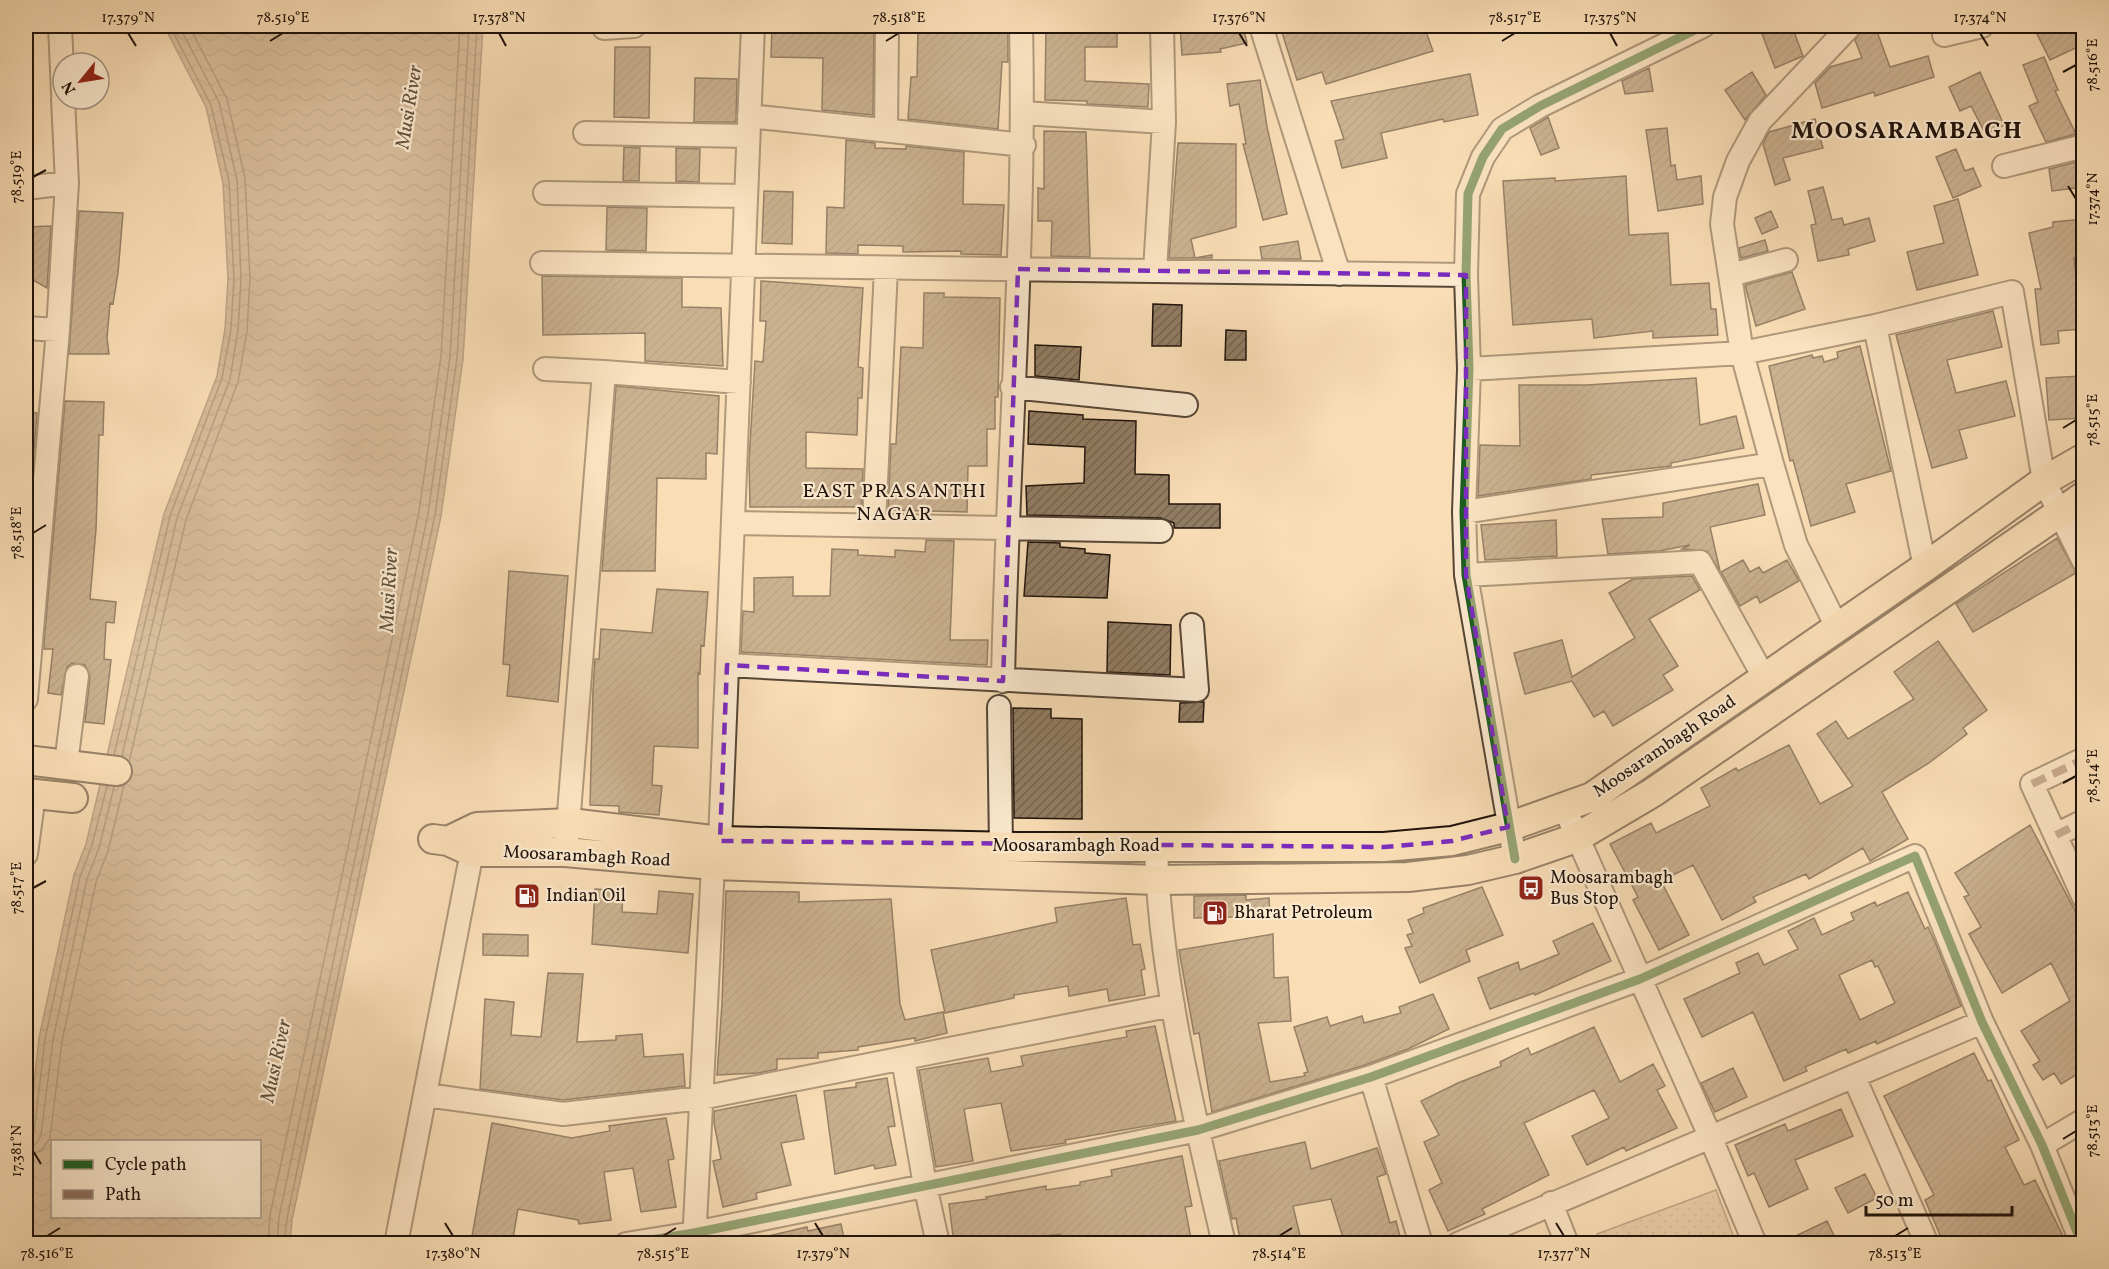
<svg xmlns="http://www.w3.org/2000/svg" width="2109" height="1269" viewBox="0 0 2109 1269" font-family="Vollkorn,serif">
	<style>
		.grass { fill: url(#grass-dots); stroke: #7a6752; stroke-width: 1.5 }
		.water { fill: url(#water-waves); stroke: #76634e; stroke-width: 1.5; fill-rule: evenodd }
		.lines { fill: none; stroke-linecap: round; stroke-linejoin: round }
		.shore { stroke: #685643; stroke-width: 1.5 }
		.building { fill: url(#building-hatch); stroke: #20130b; stroke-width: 1.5; fill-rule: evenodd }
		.minor-casing { stroke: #564636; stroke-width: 26 }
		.major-casing { stroke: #20130b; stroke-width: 32 }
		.minor { stroke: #fbe9cf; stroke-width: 22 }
		.major { stroke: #f9ddb5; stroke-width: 28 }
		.quiet { stroke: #8d6e63; stroke-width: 8; stroke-dasharray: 15 8; stroke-linecap: butt }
		.cycleway-casing { stroke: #fbe9cf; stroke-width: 13 }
		.cycleway { stroke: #1b5e20; stroke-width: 9 }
		.marked { fill: none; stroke: #7b2cbf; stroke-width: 4.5; stroke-dasharray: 12 8; stroke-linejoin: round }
		.ticks { fill: none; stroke: #20130b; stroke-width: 2 }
		.labels { text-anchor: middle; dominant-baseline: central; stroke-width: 4.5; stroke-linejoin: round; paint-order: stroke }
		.street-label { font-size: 18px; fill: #20130b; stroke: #fbe9cf }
		.poi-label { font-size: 18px; fill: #20130b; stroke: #fbe9cf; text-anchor: start }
		.water-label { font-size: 20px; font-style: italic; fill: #604f3d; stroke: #fbe9cf }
		.neighbourhood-label { font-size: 20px; letter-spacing: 1.5px; fill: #20130b; stroke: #fbe9cf }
		.district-label { font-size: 24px; font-weight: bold; letter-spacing: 1.5px; fill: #20130b; stroke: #fbe9cf }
		.neatline { fill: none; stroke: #20130b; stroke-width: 2 }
		.ticks-label { font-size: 15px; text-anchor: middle; fill: #20130b }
	</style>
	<defs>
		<pattern id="grass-dots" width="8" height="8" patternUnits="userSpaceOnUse" patternTransform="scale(1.5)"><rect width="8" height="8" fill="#d4bb98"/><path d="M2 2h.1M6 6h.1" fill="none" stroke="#b6a082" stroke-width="1.8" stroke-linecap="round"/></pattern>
		<pattern id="water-waves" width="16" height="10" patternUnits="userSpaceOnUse" patternTransform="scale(1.5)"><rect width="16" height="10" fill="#af987b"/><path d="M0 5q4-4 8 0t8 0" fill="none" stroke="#8e7b63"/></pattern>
		<pattern id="building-hatch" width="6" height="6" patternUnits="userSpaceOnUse" patternTransform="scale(1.5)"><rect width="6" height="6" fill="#917c63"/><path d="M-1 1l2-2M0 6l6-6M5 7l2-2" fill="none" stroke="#766450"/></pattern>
	</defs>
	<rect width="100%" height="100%" fill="#f9ddb5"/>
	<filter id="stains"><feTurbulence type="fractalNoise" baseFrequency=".00333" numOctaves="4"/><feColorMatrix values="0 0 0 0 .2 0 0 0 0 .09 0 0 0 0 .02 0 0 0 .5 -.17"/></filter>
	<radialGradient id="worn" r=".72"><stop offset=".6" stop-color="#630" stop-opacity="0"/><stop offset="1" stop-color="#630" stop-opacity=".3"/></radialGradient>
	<path class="grass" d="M1716 1190 1736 1243H1601L1597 1234Z"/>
	<path class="water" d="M164 26H483L463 359 441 516 292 1220 290 1243 26 1244V1158L39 1038 74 875 86 844 164 514 217 376 225 329 228 279 223 183 206 107ZM52 1142H260V1216H52Z"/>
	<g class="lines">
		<path class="shore" d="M114 755 170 516 222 378 231 329 234 279 229 181 211 105 170 26
			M122 756 177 518 230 379 238 330 241 279 237 180 219 102 179 26
			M129 762 186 520 238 382 247 331 250 278 245 178 227 99 189 26
			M26 1139 34 1133 45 1039 80 877 92 845 107 786
			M26 1146 36 1144 41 1135 53 1040 87 879 99 848 114 787
			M26 1155 41 1151 50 1138 62 1041 96 882 108 851 124 785
			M268 1244 270 1215 419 512 441 356 460 26
			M277 1244 279 1217 428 514 450 357 469 26
			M284 1244 287 1218 435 515 457 358 477 26"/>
	</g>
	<path class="building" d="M772 26H874L873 115 822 110 823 58 771 57Z
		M1046 26H1117V47H1085V81L1149 84 1148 107 1087 104V101L1045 100Z
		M1180 26H1243L1247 43 1220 49 1221 52 1182 55Z
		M1280 26H1424L1433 51 1326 84 1322 72 1297 80Z
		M1759 26H1792L1803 56 1775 68Z
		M1875 26 1890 67 1928 56 1934 77 1875 96 1874 92 1822 108 1815 83 1830 67 1862 58 1855 40 1863 29Z
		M2033 26H2084V44L2050 60Z
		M918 27 1008 29V62H1002L998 129 908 119 911 77H917Z
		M615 47H650L649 118 614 117Z
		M2044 57 2058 90 2055 91 2076 134 2046 142 2029 106 2038 102 2023 65Z
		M1649 68 1653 91 1625 94 1622 81Z
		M1752 72 1766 95 1745 120 1725 90Z
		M1980 72 2004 125 1986 135 1971 106 1960 111 1949 87Z
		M1470 74 1478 115 1444 122 1443 119 1381 133 1387 158 1342 168 1335 141 1344 139 1331 101Z
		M695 78 737 79 736 122H694Z
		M1260 80 1267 127 1287 214 1263 220 1243 144H1246L1239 104 1230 106 1227 84Z
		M1548 117 1559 148 1541 155 1530 128Z
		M1815 119 1823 148 1783 158 1790 180 1775 185 1763 144 1769 132Z
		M1667 128 1671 166 1675 165 1677 180 1701 176 1703 204 1658 211 1646 130Z
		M1044 131 1086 132 1090 257 1051 256 1052 221H1038V188L1044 189Z
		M846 140 875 143V148L906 149V146L964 152 963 204 1004 205 1001 255 961 254V251L903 252V246L858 245V254L826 253 827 207 844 208Z
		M1178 143 1236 144V227L1191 239 1195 258 1212 255V258H1169Z
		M624 147 640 148 639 181H623Z
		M676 148 700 149 699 182 676 181Z
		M1956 149 1965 171 1973 168 1981 186 1953 198 1936 157Z
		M2084 160V187L2052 191 2049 169Z
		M1626 176 1629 235 1668 233 1671 285 1709 283 1711 309H1716L1718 335 1653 338V331L1594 338 1592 319 1513 325 1503 181 1555 178V181Z
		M1823 187 1832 220 1842 218 1844 225 1869 218 1875 241 1848 249 1849 255 1818 261 1811 225 1816 224 1808 191Z
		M764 191 793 192 792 244 762 243Z
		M1958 199 1978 275 1917 290 1907 252 1944 243 1934 206Z
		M607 207 647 208 646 251 606 250Z
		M79 211 123 213 118 273 113 304 110 303 107 338 109 354H69Z
		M1771 211 1778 227 1762 234 1755 218Z
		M2084 219V257L2074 258 2082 329 2058 331 2059 343 2041 345 2035 289H2041L2029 233 2053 227V222Z
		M51 226 47 288 26 276V227Z
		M1765 240 1768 251 1741 258 1739 248Z
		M1298 241 1301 259H1262L1260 247Z
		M1792 272 1805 309 1756 326 1745 285Z
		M542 276 682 278V307L721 308 723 366 645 361V333L543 335Z
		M761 281 863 288 858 367 863 368 862 398H858L857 435 806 432V468L863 469 861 507H750L749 461 755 361 763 362 766 321H760Z
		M924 293H944V297L1000 298 998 397H995V429H987V466H968L967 512 888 510 891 444H896L901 347 923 348Z
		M1153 304 1182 305 1181 346H1152Z
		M1993 311 2002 347 1947 360 1956 393 2006 381 2015 416 1959 430 1967 458 1932 468 1896 335Z
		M1226 330 1246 331V360H1225Z
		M1035 345 1081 347 1079 380 1035 376Z
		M1860 346 1891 471 1846 484 1855 512 1811 526 1793 460 1790 461 1769 366 1812 355 1813 358 1822 356 1824 362 1838 358 1837 352Z
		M2081 376 2083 418 2049 420 2046 378Z
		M1696 378 1700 425 1736 416 1744 448 1671 463V466L1591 475V479L1478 496 1480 445 1520 446 1519 385H1587Z
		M616 386 719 396 717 454 706 453V479L657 478 655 571H602Z
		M65 401 104 402 103 435H99L96 529 90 599 116 602 114 623 106 622 104 659 111 660 104 724 85 722 90 677 85 665 72 663 67 667 61 695 48 693 53 649H44V643Z
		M1029 411 1083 415V419L1136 421 1135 474 1169 475V504H1220V528H1174V523L1161 518 1027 515 1026 486 1084 483 1085 447 1028 444Z
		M26 412 37 413 32 474 26 473Z
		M1758 484 1765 515 1710 527 1720 571 1707 551 1682 549 1690 545 1659 551 1608 554 1602 519 1663 517V503Z
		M1556 520 1557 556 1485 560 1481 525Z
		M2057 538 2076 573 1973 632 1956 604Z
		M926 540 954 541 950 640H988L987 665 741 652 743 611 754 612V578L793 577V596H830L832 549 858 550V555L895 557V550L925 552Z
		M1028 542 1060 543V547L1085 549V553L1110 555 1107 598 1024 596Z
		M1743 560 1750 572 1759 567 1763 573 1787 560 1799 581 1760 603 1757 596 1740 606 1721 572Z
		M509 571 568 576 558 702 507 696 510 665 503 664Z
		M1692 576 1700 590 1649 619 1678 666 1663 675 1673 690 1613 726 1604 711 1594 717 1572 681 1525 694 1514 653 1562 640 1572 677 1635 638 1609 593 1633 579Z
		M657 589 708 592 704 646 701 645 700 674 698 673V748L654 746 652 785 662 786 659 815 619 812V806L590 805 593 690 595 659H599L601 629 652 633Z
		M1108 622 1171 625 1170 675 1107 672Z
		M1938 641 1987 710 1963 728 1967 734 1929 763 1882 792 1908 839 1870 861 1863 848 1809 879 1806 874 1753 897 1756 902 1722 920 1693 865 1661 881 1689 935 1659 950 1633 900 1638 897 1610 844 1651 823 1656 833 1710 806 1701 788 1736 768 1738 771 1789 745 1820 804 1853 786 1817 734 1836 721 1848 739 1914 699 1894 672Z
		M1204 702 1203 722H1179L1180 703Z
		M1013 708 1051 709V718L1082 719V819L1014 818Z
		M2030 825 2084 928V1070L2061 1084 2054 1073 2043 1080 2033 1065 2040 1061 2021 1031 2070 1001 2051 963 2002 993 1969 934 1981 927 1964 897 1969 895 1955 873Z
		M1482 887 1503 935 1466 950 1470 961 1420 983 1405 948 1412 946 1407 935 1413 933 1408 920 1424 913 1423 908Z
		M595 889 623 891 622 912 657 914 659 891 693 894 688 953 592 944Z
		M726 891 799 892V902L891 899 900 1004 905 1020 943 1012 947 1033 915 1041V1038L858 1047V1050L818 1053V1058L777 1059V1069L758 1073 717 1075 722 1004Z
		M1908 892 1925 929 1928 927 1935 942 1961 1006 1877 1044 1876 1041 1848 1053 1846 1049 1805 1067 1807 1071 1784 1081 1753 1012 1702 1037 1684 999 1740 973 1736 963 1758 953 1764 965 1798 949 1788 931 1814 918 1822 935 1854 920 1851 913 1875 902 1877 906ZM1872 960 1875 967 1878 966 1895 1003 1860 1020 1839 975Z
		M1246 895V900L1269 898 1270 916 1194 918V896Z
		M1126 898 1133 945 1140 944 1145 969 1141 970 1145 995 1109 1001 1107 989 1069 996 1068 986 1014 995V998L945 1013 931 950 1057 922 1055 908Z
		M1593 923 1611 961 1535 995 1534 993 1490 1009 1478 978 1518 962 1520 970 1559 954 1553 941Z
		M483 934 528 935V956L483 955Z
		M1273 934 1274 978 1288 977 1291 1021 1258 1023 1270 1082 1305 1076 1304 1073 1308 1072 1294 1027 1327 1017 1330 1026 1362 1016 1364 1023 1401 1013 1399 1007 1433 994 1449 1029 1408 1049 1368 1064 1212 1112 1199 1033 1194 1034 1179 950Z
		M548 973 583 974 577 1042 616 1040V1036L642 1034 644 1057 683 1054 685 1086 563 1100 480 1089 485 999 514 1002 511 1035 541 1037Z
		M1155 1026 1176 1121 1065 1140 1066 1143 1011 1151 1001 1103 964 1109 973 1161 936 1167 919 1070 988 1058 991 1072 1023 1066 1021 1056 1127 1037 1126 1031Z
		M1594 1027 1620 1082 1653 1064 1665 1086 1657 1090 1677 1128 1626 1151 1624 1147 1587 1165 1572 1136 1609 1118 1594 1090 1524 1123 1549 1175 1482 1209 1485 1214 1448 1231 1429 1190 1442 1183 1424 1142 1439 1135 1421 1101 1458 1083 1501 1066 1500 1062 1528 1048 1531 1055Z
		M1974 1053 1988 1081 1991 1080 2019 1140 2005 1147 2024 1185 2035 1180 2063 1236 2049 1244H1944L1925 1200 1934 1195 1884 1096Z
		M1733 1068 1747 1097 1715 1112 1701 1083Z
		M887 1078 895 1126 888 1127 896 1165 875 1169 874 1165 835 1174 824 1091 856 1087V1083Z
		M796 1095 804 1139 781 1143 791 1185 756 1193 757 1199 723 1207 713 1161 721 1159 714 1123V1111Z
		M1841 1109 1853 1136 1795 1160 1808 1189 1769 1207 1754 1173 1748 1176 1735 1145 1785 1124 1788 1131Z
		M666 1118 674 1159 668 1160 676 1207 641 1212 633 1168 604 1172 611 1220 579 1224 578 1220 518 1209 512 1244 471 1242 492 1123 572 1138 610 1131 609 1126Z
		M1305 1142 1311 1169 1377 1148 1386 1174 1377 1177 1390 1223 1396 1221 1402 1244H1345L1331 1199 1293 1206 1302 1244H1241L1236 1218 1232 1219 1219 1161Z
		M1182 1156 1192 1206 1185 1207 1192 1244H1062L1060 1234 1025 1239 1026 1244H954L949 1204 987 1199 986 1197 1046 1186V1190L1080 1185V1182L1112 1176 1111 1170Z
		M1865 1174 1877 1198 1848 1213 1835 1188Z
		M1827 1221 1838 1244H1779Z
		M841 1224 845 1244H765L764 1237 807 1227 808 1231Z"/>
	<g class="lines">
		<g class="minor-casing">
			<path id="minor" d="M60 26 63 93
				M1261 26 1339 274
				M604 28 634 26
				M1944 35 1982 26
				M1023 113 1164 122
				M749 116 1024 145
				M886 130 887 26
				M585 133 748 136
				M2004 166 2084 146
				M26 188 67 183
				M545 193 746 196
				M542 263 1466 275
				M1155 271 1164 122 1162 26
				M1731 275 1786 260
				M1875 326 1925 567
				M26 328 58 330
				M545 369 604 372 567 838
				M1469 369 1742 353 1875 326 2012 292 2044 481 2084 562
				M604 372 739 382
				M1012 387 1186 405
				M1464 512 1772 464
				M733 523 1161 531
				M874 524 886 268
				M1466 575 1700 562 1765 679
				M1837 627 1796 545 1772 464 1742 353 1722 224 1725 197 1738 161 1760 121 1850 26
				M727 665 1197 690 1192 625
				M1003 681C1007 462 1026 244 1021 26
				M26 699 58 330 67 183 63 99
				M999 707 1001 846
				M2084 759 2032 784 2084 898
				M66 764 77 676
				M1565 809 1710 1136 1755 1244
				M2056 835 2084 821
				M720 841 753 26
				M1156 847C1160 980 1194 1114 1224 1244
				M26 854 34 794
				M1515 859 1466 575 1464 512 1469 369 1466 275 1468 194 1483 157 1502 129 1540 106 1703 26
				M903 1059 925 1185 938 1244
				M1371 1077 1421 1244
				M1854 1077 1927 1244
				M426 1095 563 1114 701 1098 1173 1005
				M2042 1145 2084 1120
				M1551 1203 1567 1244
				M396 1244 475 836
				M626 1244 694 1233 1198 1130 1371 1077 1640 979 1915 856 1982 1022 2042 1145 2082 1244
				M694 1244 713 865
				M1458 1244 1982 1022"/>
		</g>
		<g class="major-casing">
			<path id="major" d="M26 760 117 771
				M26 793 73 798
				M433 839 448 841 472 852H565L713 865 1157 880 1408 877 1468 870 1515 859 1576 838 1652 793 2084 496
				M448 841 477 827 570 823 720 841 1018 847H1384L1452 841 1508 827 1592 797 1925 567 2044 481 2084 458"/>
		</g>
		<use href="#minor" class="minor"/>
		<use href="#major" class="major"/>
		<path class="quiet" d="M2032 784 2084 759
			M2056 835 2084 821"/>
		<g class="cycleway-casing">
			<path id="cycleway" d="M1515 859 1466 575 1464 512 1469 369 1466 275 1468 194 1483 157 1502 129 1540 106 1703 26
				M626 1244 694 1233 1198 1130 1371 1077 1640 979 1915 856 1982 1022 2042 1145 2082 1244"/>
		</g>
		<use href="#cycleway" class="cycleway"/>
	</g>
	<path d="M0 0H2109V1269H0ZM1018 269 1466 275V575L1508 827 1452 841 1384 847 720 841 727 665 1003 681Z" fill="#f9ddb5" fill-opacity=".55" fill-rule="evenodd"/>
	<path class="marked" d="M1018 269 1466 275V575L1508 827 1452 841 1384 847 720 841 727 665 1003 681Z"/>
	<path class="ticks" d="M128 33 136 46M499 33 506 46M1239 33 1247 46M1610 33 1617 46M1980 33 1988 46M270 41 283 33M886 41 899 33M1502 41 1515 33M2063 72 2076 65M33 177 46 170M2068 186 2076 199M2063 428 2076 420M33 533 46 525M2063 783 2076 776M33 888 46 881M2063 1139 2076 1131M33 1151 41 1164M445 1223 453 1236M815 1223 823 1236M1556 1223 1564 1236M47 1236 60 1228M663 1236 676 1228M1279 1236 1292 1228M1895 1236 1908 1228"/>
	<defs>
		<g id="bus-square" transform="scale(1.35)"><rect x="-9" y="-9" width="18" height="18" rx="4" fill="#8f2418" stroke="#fbe9cf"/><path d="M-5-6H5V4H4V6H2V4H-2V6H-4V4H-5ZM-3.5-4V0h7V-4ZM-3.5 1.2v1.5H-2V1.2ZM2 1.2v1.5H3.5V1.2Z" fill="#fff"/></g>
		<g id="fuel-square" transform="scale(1.35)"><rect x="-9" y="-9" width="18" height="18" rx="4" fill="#8f2418" stroke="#fbe9cf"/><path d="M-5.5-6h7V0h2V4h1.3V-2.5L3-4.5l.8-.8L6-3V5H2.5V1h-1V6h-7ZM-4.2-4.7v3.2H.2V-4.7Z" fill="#fff"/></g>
	</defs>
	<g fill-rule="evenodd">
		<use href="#bus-square" x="1531" y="888"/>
		<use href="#fuel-square" x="527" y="896"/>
		<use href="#fuel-square" x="1215" y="913"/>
	</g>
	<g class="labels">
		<g class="street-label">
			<text transform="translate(1665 747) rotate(-34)">Moosarambagh Road</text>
			<text x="1076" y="846">Moosarambagh Road</text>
			<text transform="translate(587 857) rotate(3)">Moosarambagh Road</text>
		</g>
		<g class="poi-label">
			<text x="1550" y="878">Moosarambagh<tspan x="1550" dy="21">Bus Stop</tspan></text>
			<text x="546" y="896">Indian Oil</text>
			<text x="1234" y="913">Bharat Petroleum</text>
		</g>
		<g class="water-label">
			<text transform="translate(410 107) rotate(-81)">Musi River</text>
			<text transform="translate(390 590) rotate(-87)">Musi River</text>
			<text transform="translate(277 1061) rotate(-78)">Musi River</text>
		</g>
		<g class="neighbourhood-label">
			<text x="895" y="492">EAST PRASANTHI<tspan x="895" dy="23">NAGAR</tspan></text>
		</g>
		<g class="district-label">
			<text x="1907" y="132">MOOSARAMBAGH</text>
		</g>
	</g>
	<rect width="2109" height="1269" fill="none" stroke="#f9ddb5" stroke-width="66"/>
	<rect x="51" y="1140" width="210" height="78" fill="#fbe9cf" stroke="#a39381" stroke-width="1.5"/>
	<rect x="63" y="1160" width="30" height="9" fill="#1b5e20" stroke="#a39381" stroke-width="1.5"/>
	<text x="105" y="1170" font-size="18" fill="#20130b">Cycle path</text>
	<rect x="63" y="1190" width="30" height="9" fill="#8d6e63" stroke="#a39381" stroke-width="1.5"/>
	<text x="105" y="1200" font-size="18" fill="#20130b">Path</text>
	<g transform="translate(81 81) rotate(240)"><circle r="28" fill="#fbe9cf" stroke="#a39381" stroke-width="1.5"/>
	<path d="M0-4.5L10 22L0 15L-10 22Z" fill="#8f2418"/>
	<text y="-9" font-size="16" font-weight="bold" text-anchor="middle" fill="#20130b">N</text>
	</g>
	<path d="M1866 1206v9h146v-9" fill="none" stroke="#20130b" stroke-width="3"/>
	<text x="1875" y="1206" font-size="18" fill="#20130b" stroke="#fbe9cf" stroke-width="4.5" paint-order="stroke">50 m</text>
	<rect x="33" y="33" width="2043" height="1203" class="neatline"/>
	<g class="ticks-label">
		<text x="128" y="22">17.379°N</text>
		<text x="283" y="22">78.519°E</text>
		<text x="499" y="22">17.378°N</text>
		<text x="899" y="22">78.518°E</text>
		<text x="1239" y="22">17.376°N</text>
		<text x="1515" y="22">78.517°E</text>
		<text x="1610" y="22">17.375°N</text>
		<text x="1980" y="22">17.374°N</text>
		<text transform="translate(2092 65) rotate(-90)" y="5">78.516°E</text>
		<text transform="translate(16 177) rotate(-90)" y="5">78.519°E</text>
		<text transform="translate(2092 199) rotate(-90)" y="5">17.374°N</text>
		<text transform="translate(2092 420) rotate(-90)" y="5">78.515°E</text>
		<text transform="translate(16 533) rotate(-90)" y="5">78.518°E</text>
		<text transform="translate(2092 776) rotate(-90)" y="5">78.514°E</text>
		<text transform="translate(16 888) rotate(-90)" y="5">78.517°E</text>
		<text transform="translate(2092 1131) rotate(-90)" y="5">78.513°E</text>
		<text transform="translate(16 1151) rotate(-90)" y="5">17.381°N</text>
		<text x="47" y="1258">78.516°E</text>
		<text x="453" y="1258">17.380°N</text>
		<text x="663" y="1258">78.515°E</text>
		<text x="823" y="1258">17.379°N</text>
		<text x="1279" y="1258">78.514°E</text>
		<text x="1564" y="1258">17.377°N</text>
		<text x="1895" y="1258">78.513°E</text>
	</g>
	<rect width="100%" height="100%" filter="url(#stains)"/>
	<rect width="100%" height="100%" fill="url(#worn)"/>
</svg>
